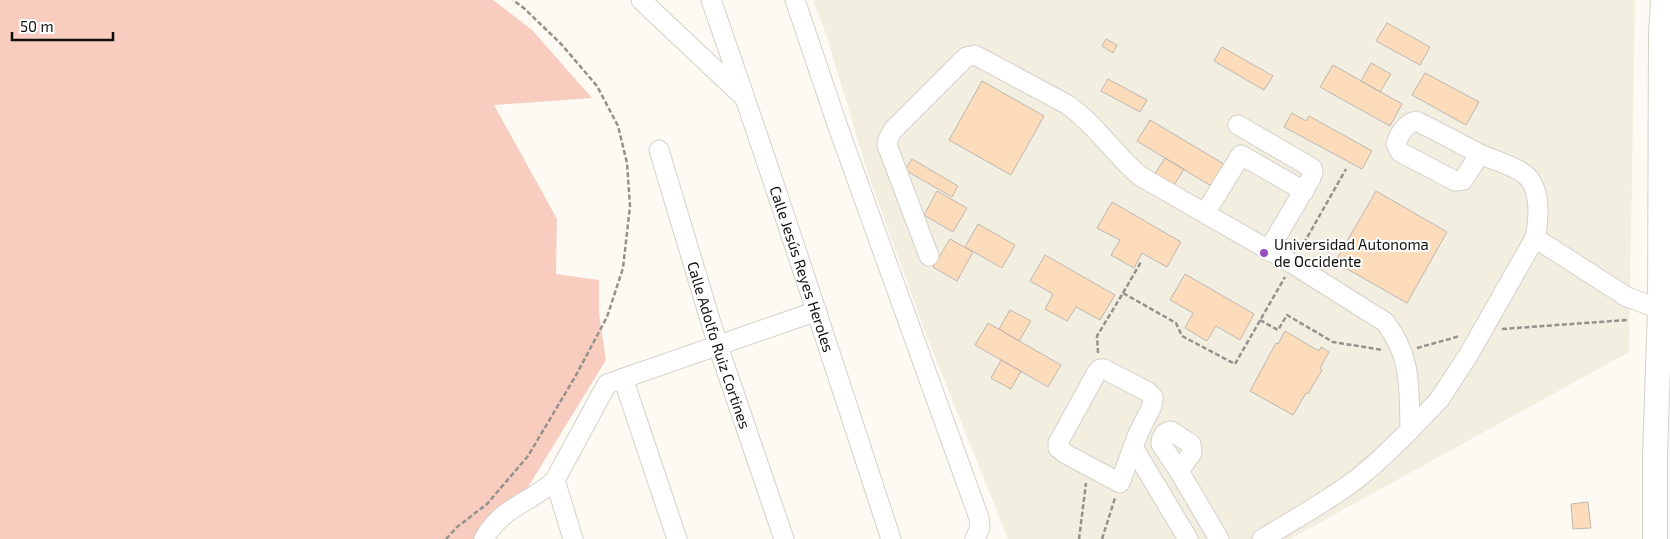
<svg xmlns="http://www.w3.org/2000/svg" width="1670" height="539" viewBox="0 0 1670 539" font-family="'Exo 2',sans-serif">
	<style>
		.built { fill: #f2eee0 }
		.green { fill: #f8ccbf }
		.building { fill: #fddcbc; stroke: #bdb7b1 }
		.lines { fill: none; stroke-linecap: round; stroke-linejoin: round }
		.minor-casing { stroke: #d3d1ca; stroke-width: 21 }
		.major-casing { stroke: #d3d1ca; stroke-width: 26 }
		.path { stroke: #94928d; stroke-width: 2.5; stroke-dasharray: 5 2.5; stroke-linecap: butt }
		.minor { stroke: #fff; stroke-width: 19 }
		.major { stroke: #fff; stroke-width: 24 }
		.poi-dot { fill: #984cbd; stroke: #fff; stroke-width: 2 }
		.labels { text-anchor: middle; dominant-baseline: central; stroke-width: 4; stroke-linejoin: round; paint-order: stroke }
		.poi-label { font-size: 15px; fill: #0f0f0c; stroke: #fff; text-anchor: start }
		.street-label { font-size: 15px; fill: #0f0f0c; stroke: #fff }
	</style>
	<rect width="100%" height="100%" fill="#fcfaf3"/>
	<path class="built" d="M813 0H1635L1629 352 1290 539H1008L925 332 868 174 827 37Z"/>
	<path class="green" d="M0 0H493L532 30 592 98 494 105 557 219 556 274 599 280V314L606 360 528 487 489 521 477 539H0Z"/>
	<path class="building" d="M1387 23 1430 47 1420 65 1376 41Z
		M1106 39 1117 45 1113 53 1102 46Z
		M1222 47 1273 76 1264 90 1214 61Z
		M1371 63 1391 74 1380 92 1361 81Z
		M1333 65 1402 104 1390 126 1320 87Z
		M1425 73 1479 102 1466 125 1412 95Z
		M1108 79 1147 100 1140 112 1101 91Z
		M982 81 1044 116 1011 175 949 140Z
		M1292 113 1306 121 1309 116 1372 151 1362 169 1284 127Z
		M1150 120 1224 164 1211 186 1137 141Z
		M1165 158 1184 169 1173 187 1154 175Z
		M912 159 958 186 952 197 905 170Z
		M937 191 967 208 953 232 924 215Z
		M1376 191 1447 232 1407 303 1335 262Z
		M1112 202 1181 242 1167 267 1142 253 1134 268 1111 255 1120 240 1097 228Z
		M978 224 1015 245 1002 268 965 247Z
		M950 239 973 252 957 281 933 267Z
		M1045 255 1115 295 1100 320 1076 307 1067 321 1045 309 1053 294 1030 281Z
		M1185 274 1254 314 1240 340 1216 326 1207 341 1185 328 1193 313 1170 300Z
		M1010 310 1031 321 1019 341 999 329Z
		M988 323 1061 365 1048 387 975 345Z
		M1285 331 1319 351 1321 347 1329 352 1320 368 1322 370 1308 394 1306 393 1293 415 1250 391 1276 343 1278 344Z
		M1001 360 1021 371 1011 389 991 378Z
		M1588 502 1591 528 1573 529 1571 504Z"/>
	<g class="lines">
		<g class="minor-casing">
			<g id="minor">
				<path d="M641 0 744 97"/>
				<path id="s1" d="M711 0C774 179 832 359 891 539"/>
				<path d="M795 0 838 127 979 518 980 528 975 539"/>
				<path d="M1238 125 1312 168 1313 171 1311 178 1268 251"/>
				<path id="s2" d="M659 150 718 346 784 539"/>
				<path d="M1205 213 1241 155 1304 191"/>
				<path d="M1535 238 1627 297 1660 309"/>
				<path d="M929 256 887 145 888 139 893 130 966 57 975 55 1068 105C1096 125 1114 154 1140 176L1293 264 1385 322C1412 357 1409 388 1410 430 1391 449 1372 468 1350 484 1322 504 1292 521 1262 539"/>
				<path d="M1100 369H1104L1148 392 1153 397 1152 406 1138 434 1120 483 1066 454 1058 448V443L1097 372Z"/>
				<path d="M623 378 677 539"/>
				<path d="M1410 430 1439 400 1469 354 1535 238C1539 219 1542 186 1523 173 1510 164 1492 160 1478 153 1457 142 1437 131 1416 121 1406 123 1399 134 1396 144L1400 152 1455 181 1463 180 1480 154"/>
				<path d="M1133 447 1188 539"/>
				<path d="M1179 471 1192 453 1191 444 1171 431C1164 432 1161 437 1161 444L1179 471 1219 539"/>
				<path d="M555 480 573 539"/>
				<path d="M484 539C502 506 531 503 555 480L607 384 817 311"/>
			</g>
		</g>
		<g class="major-casing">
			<path id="major" d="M1655 539V456L1660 309 1661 35 1663 0"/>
		</g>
		<path class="path" d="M1300 250 1346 169
			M1123 293 1141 262
			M1260 320 1278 330 1287 315 1333 342 1383 350
			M1502 329 1627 320
			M1417 348 1460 336
			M1098 353 1097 336 1123 293 1176 323 1182 336 1235 364 1285 277
			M446 539 457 527 487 504 528 456 575 377 607 317 623 268 630 206 627 163 618 126 597 86 562 45 525 9 513 0
			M1079 539 1086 483
			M1102 539 1115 498"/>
		<use href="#minor" class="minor"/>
		<use href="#major" class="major"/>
	</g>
	<circle class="poi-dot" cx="1264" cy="253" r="5"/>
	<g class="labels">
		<g class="poi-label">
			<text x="1274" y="244">Universidad Autonoma<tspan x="1274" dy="17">de Occidente</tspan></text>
		</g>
		<g class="street-label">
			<text stroke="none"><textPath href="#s1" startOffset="284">Calle Jesús Reyes Heroles</textPath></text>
			<text stroke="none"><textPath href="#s2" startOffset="204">Calle Adolfo Ruiz Cortines</textPath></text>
		</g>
	</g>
	<path d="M12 32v8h101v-8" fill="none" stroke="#0f0f0c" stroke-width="2.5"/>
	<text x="20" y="32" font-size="15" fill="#0f0f0c" stroke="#ffffff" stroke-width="4" paint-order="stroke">50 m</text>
</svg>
